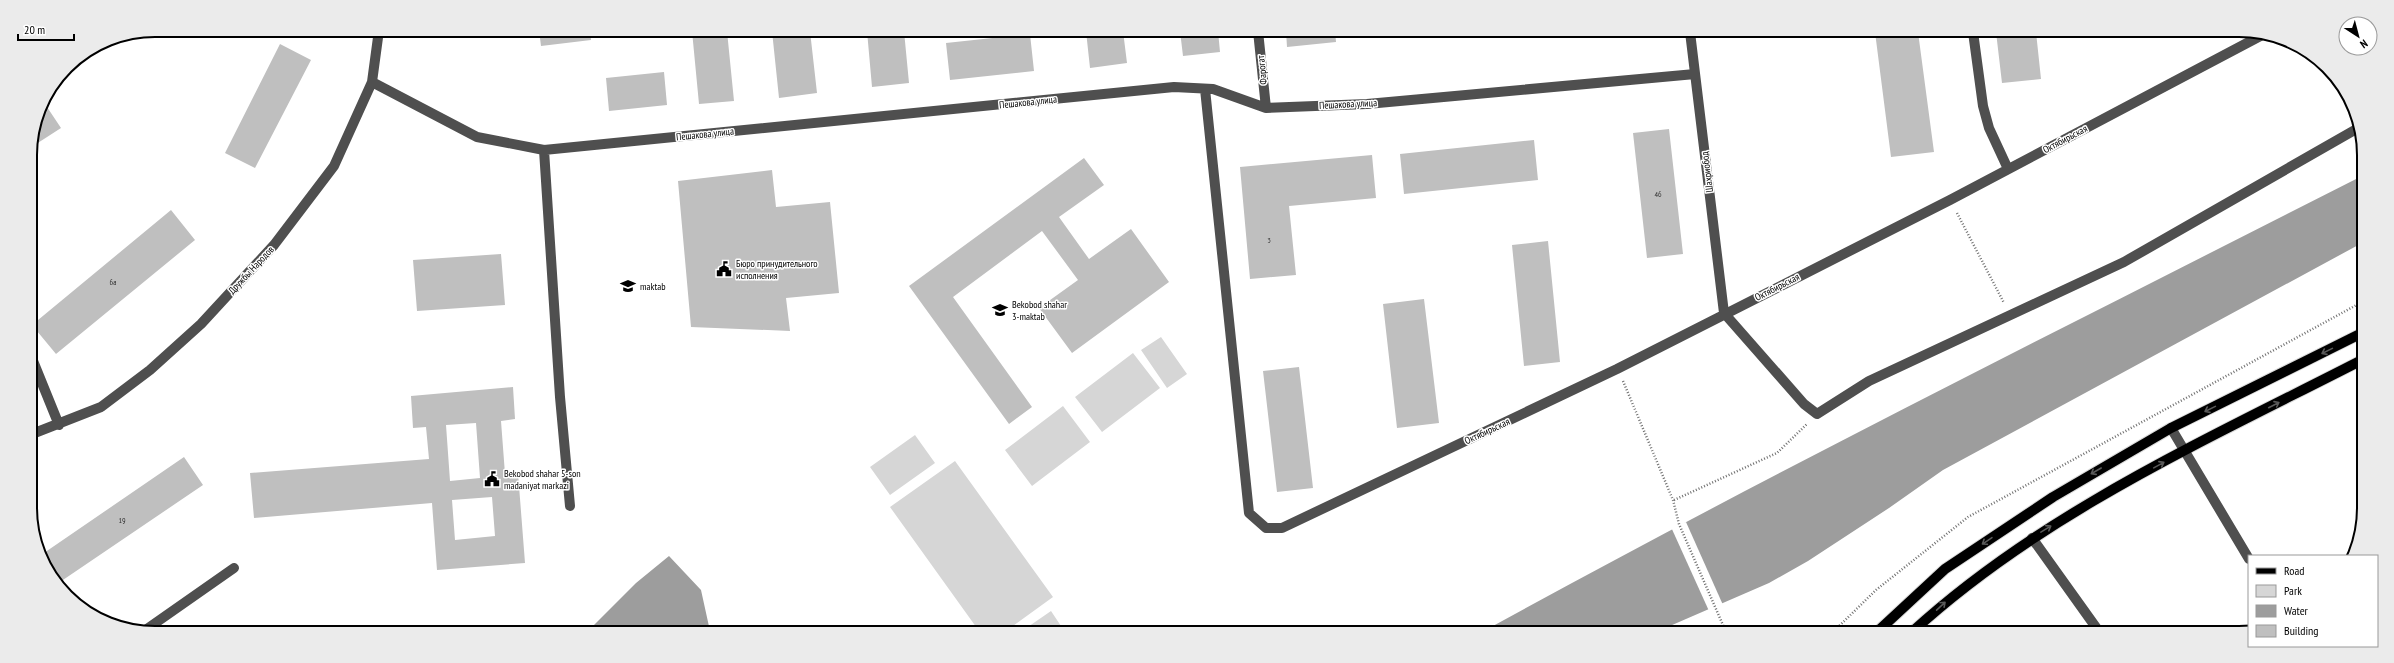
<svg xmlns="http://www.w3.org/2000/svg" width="2394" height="663" viewBox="0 0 2394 663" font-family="'PT Sans Narrow',sans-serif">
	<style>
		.green { fill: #d6d6d6 }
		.water { fill: #9d9d9d }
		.pier { fill: #fff }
		.building { fill: #bfbfbf; fill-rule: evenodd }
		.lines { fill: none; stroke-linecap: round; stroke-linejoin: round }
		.major-casing { stroke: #dbdbdb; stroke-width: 12 }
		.path { stroke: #717171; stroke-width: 2.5; stroke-dasharray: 1 2; stroke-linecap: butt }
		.minor { stroke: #4f4f4f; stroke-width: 10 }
		.major { stroke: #000; stroke-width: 10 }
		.oneway { stroke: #595959 }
		.labels { text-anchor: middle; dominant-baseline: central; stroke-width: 3; stroke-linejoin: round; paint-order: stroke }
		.number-label { font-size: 8px; fill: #303030 }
		.street-label { font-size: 10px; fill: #000; stroke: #fff }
		.poi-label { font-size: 10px; fill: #000; stroke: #fff; text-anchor: start }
		.rim { fill: none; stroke: #000; stroke-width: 2 }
	</style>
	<rect width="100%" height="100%" fill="#fff"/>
	<path class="green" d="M1161 337 1187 374 1167 388 1141 350Z
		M1133 353 1160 388 1102 432 1075 397Z
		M1063 406 1090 442 1032 486 1005 450Z
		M915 435 935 463 890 495 870 467Z
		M955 461 1053 597 1006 631H979L890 507Z
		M1051 611 1065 632 1022 631Z"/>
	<path class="water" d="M2362 176V243L1943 470 1889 508 1808 561 1769 583 1656 632H1482C1771 473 2067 326 2362 176Z
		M669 556 701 590 710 631H588L636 583Z"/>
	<path class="pier" d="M1686 522 1723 605 1709 611 1671 527Z"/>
	<path class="building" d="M539 30H590L591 40 541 46Z
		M692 31H727L734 101 699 104Z
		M772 31H810L817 93 779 98Z
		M867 31H904L909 83 872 87Z
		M1086 31H1123L1127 63 1090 68Z
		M1180 31H1218L1220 52 1183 56Z
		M1286 31H1335L1336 42 1287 47Z
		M1875 32H1918L1934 152 1891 157Z
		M1996 32H2036L2041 79 2002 83Z
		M1030 34 1034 71 950 80 946 43Z
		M280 44 311 60 255 168 225 153Z
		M664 72 667 105 609 111 606 78Z
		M43 101 61 128 30 148 40 107Z
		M1669 129 1683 254 1647 258 1633 133Z
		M1534 140 1538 180 1404 194 1400 154Z
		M1372 155 1376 198 1289 206 1296 275 1250 279 1240 167Z
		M1084 158 1104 185 1059 217 1089 259 1131 229 1169 282 1072 353 1039 308 1078 280 1042 231 953 297 1032 407 1009 424 909 286Z
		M772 170 776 207 830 202 839 293 786 298 790 331 691 327 678 181Z
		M171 210 195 240 56 354 32 325Z
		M1548 241 1560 362 1524 366 1512 245Z
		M501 254 505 305 417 311 413 260Z
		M1424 299 1439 423 1397 428 1383 304Z
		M1299 367 1313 488 1277 492 1263 371Z
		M513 387 515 419 501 421 505 474 518 473 525 563 437 570 432 503 254 518 250 473 429 459 426 427 413 428 411 396ZM476 423 480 478 450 481 446 425ZM492 497 495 536 455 540 452 500Z
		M184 457 203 485 57 584 47 570 41 555Z"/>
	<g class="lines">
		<g class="major-casing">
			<path id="major" d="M1877 632 1945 569 2053 497 2171 428 2362 333
				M1912 632C2042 513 2206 440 2362 360"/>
		</g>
		<path class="path" d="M1957 213 2004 303
			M1623 381 1673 500 1679 524 1726 632
			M1674 500 1777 453 1807 424
			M1833 632 1876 590 1968 517 2362 302"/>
		<path class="minor" d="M1258 31 1266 108
			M1690 32 1724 313 1804 404 1817 414 1869 381 2124 262 2360 127
			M1973 32 1983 106 1989 128 2008 169
			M372 82 477 137 544 150 1174 87 1213 89 1266 108 1367 104 1695 74
			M1205 89 1249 513 1266 528H1282L1617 369 1950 200 2266 33
			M544 150 560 397 570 506
			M31 356 59 425
			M2171 428 2249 559
			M32 434 101 407 150 370 201 324 274 245 334 166 372 82 379 30
			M2032 538 2100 633
			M144 631 234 568"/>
		<use href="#major" class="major"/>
	</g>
	<defs><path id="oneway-shaft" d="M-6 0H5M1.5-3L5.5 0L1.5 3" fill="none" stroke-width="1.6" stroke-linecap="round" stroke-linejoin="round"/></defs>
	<g class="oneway">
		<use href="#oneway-shaft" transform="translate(2327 351) rotate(154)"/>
		<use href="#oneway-shaft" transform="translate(2274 405) rotate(-27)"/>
		<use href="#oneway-shaft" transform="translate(2210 409) rotate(154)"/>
		<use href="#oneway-shaft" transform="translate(2159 465) rotate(-29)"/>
		<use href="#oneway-shaft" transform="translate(2096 471) rotate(150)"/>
		<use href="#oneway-shaft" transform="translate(2046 529) rotate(-31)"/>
		<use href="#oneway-shaft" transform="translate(1987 541) rotate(146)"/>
		<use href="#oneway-shaft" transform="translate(1941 606) rotate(-43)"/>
	</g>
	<defs>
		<g id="civic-bare" transform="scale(1.2)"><path d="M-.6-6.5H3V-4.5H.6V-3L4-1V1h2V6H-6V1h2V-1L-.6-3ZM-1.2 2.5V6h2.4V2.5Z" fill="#000" stroke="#fff" stroke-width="2.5" paint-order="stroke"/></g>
		<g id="school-bare" transform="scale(1.2)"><path d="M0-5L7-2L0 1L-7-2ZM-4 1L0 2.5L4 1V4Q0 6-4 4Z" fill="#000" stroke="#fff" stroke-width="2.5" paint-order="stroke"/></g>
	</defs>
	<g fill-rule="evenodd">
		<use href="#civic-bare" x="724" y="269"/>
		<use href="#school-bare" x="628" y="286"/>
		<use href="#school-bare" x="1000" y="310"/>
		<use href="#civic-bare" x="492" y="479"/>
	</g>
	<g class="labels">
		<g class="number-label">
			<text x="1658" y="194">46</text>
			<text x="1269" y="240">3</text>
			<text x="113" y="282">6а</text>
			<text x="122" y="520">19</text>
		</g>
		<g class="street-label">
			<text transform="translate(1262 70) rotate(-96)">Фарогат</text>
			<text transform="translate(1028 102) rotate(-6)">Пешакова улица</text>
			<text transform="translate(1348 104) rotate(-3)">Пешакова улица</text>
			<text transform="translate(705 134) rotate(-6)">Пешакова улица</text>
			<text transform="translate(2065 139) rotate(-28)">Октябирьская</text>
			<text transform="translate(1707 172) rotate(-97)">Шахриобод</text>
			<text transform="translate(251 270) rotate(-47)">Дружбы Народов</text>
			<text transform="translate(1777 287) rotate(-27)">Октябирьская</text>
			<text transform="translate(1487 431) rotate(-25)">Октябирьская</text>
		</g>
		<g class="poi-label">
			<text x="736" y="263">Бюро принудительного<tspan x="736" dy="12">исполнения</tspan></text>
			<text x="640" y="286">maktab</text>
			<text x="1012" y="304">Bekobod shahar<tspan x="1012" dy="12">3-maktab</tspan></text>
			<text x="504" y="473">Bekobod shahar 5-son<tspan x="504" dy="12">madaniyat markazi</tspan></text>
		</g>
	</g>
	<path d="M0 0H2394V663H0ZM155 37H2239A118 118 0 0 1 2357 155V508A118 118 0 0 1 2239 626H155A118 118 0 0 1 37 508V155A118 118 0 0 1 155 37Z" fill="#ebebeb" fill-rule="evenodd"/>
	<path class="rim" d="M155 37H2239A118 118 0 0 1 2357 155V508A118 118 0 0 1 2239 626H155A118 118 0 0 1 37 508V155A118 118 0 0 1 155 37Z"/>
	<rect x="2248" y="555" width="130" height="92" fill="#ffffff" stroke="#999999"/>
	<rect x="2256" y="568" width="20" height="6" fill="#000000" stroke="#999999"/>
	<text x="2284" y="575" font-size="12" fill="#000000">Road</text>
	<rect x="2256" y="585" width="20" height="12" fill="#d6d6d6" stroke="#999999"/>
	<text x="2284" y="595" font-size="12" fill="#000000">Park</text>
	<rect x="2256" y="605" width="20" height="12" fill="#9d9d9d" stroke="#999999"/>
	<text x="2284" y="615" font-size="12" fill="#000000">Water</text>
	<rect x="2256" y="625" width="20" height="12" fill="#bfbfbf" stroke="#999999"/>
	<text x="2284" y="635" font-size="12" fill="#000000">Building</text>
	<g transform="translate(2358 36) rotate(144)"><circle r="19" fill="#ffffff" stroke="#999999"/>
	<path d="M0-3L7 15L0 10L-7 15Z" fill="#000000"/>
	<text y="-6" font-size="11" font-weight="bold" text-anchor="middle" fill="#000000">N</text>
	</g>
	<path d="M18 34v6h56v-6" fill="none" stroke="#000000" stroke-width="2"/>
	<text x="24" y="34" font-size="12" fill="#000000" stroke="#ffffff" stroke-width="3" paint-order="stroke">20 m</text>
</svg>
